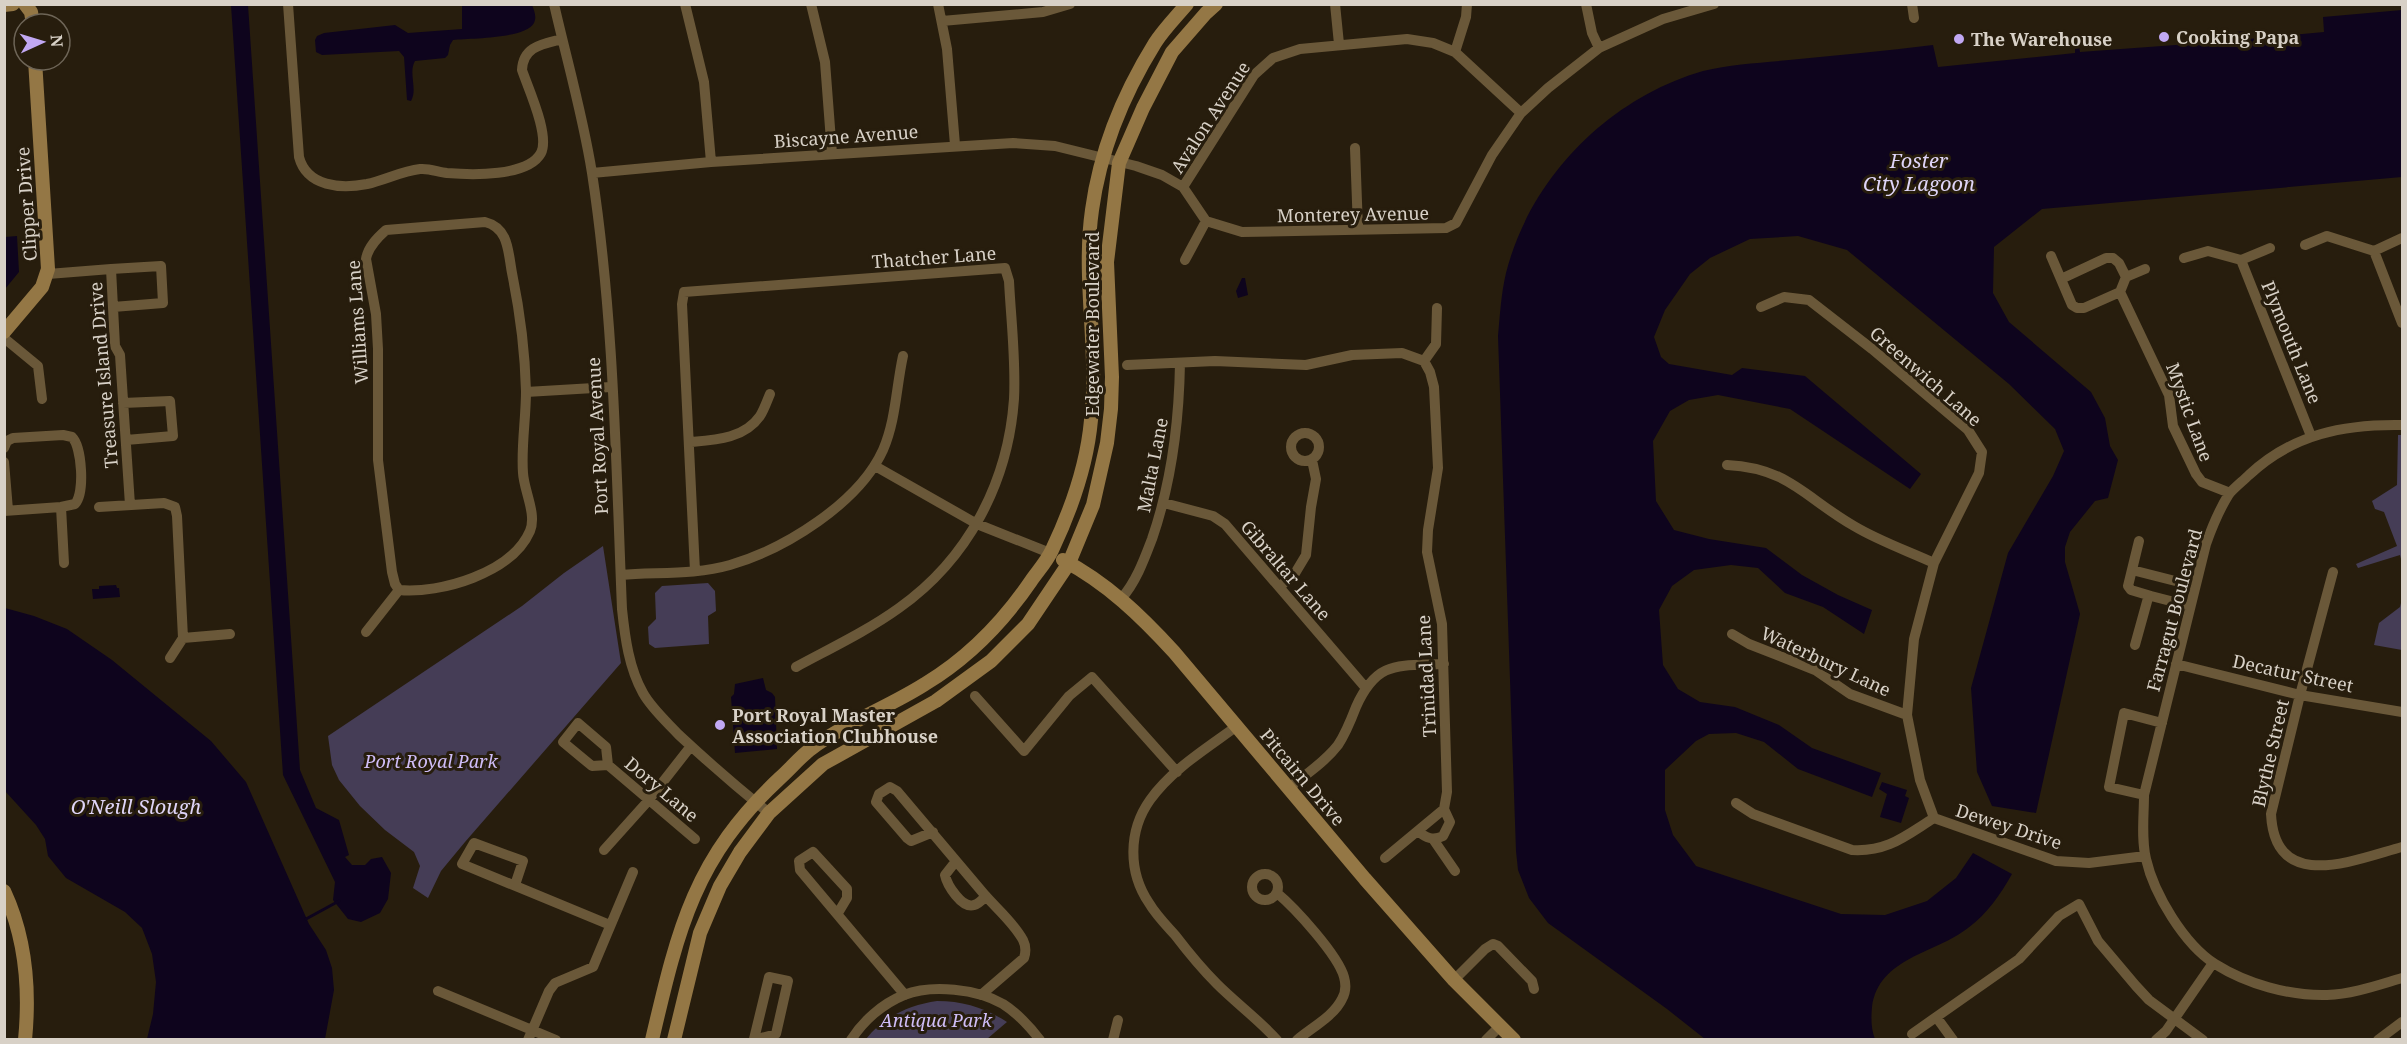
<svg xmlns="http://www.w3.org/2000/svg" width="2407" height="1044" viewBox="0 0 2407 1044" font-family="'Noto Serif',serif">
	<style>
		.green { fill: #453d56 }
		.water { fill: #0e041d }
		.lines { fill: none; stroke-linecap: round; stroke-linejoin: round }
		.stream { stroke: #0e041d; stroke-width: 3 }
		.street { stroke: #6a5839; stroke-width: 10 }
		.secondary { stroke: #947745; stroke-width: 14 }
		.poi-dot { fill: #c1a8f3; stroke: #271d0d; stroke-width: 2 }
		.labels { text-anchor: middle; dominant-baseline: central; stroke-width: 6; stroke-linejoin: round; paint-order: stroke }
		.poi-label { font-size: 18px; font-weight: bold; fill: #d8d1c7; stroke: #271d0d; text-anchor: start }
		.street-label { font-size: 18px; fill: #d8d1c7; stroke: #271d0d }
		.park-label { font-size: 18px; font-style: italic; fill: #cfbdf7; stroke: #271d0d }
		.water-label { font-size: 20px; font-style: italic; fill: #dfd5f8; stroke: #271d0d }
	</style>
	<rect width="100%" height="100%" fill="#271d0d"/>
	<path class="green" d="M2398 435H2402V563L2400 555 2358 568 2356 564 2397 546 2384 512 2375 509 2372 501 2397 485Z
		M603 546 621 663 465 842 441 871 428 898 413 888 420 866 414 852 385 830 360 806 339 780 332 765 328 736 522 606 564 573Z
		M708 583 715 591 716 611 708 616 709 644 655 648 649 644 648 627 656 619 655 593 662 586Z
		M2402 599V650L2374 645 2379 623 2400 607Z
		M937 1001C964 1001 985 1008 1007 1022L987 1039H866C883 1017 909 1005 937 1001Z"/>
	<path class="water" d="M231 5H248L300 770 316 808 339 820 349 855 345 857 352 865H365L371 859 382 857 391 873 388 899 380 913 361 922 348 919 333 900 335 882 283 775Z
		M462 5H532C534 10 537 17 534 23 525 39 471 38 453 40L450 45 448 55 445 58 415 61C408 73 418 89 411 101L407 100 404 57 399 51 322 55 316 52 315 40 317 36 324 33 395 25 408 33 462 29Z
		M2402 10V177L2042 209 1994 247 1993 293 2009 322 2091 392 2105 418 2110 446 2118 460 2108 498 2095 501 2070 532 2065 547V562L2080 614 2036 813 1992 806 1977 772 1971 688 2008 553 2053 476 2064 451 2055 429 2009 384 1847 250 1798 236 1750 239 1710 258 1690 274 1665 310 1654 337 1661 357 1669 364 1732 375 1742 368 1805 376 1921 474 1910 489 1790 409 1718 395 1689 400 1670 411 1653 441 1656 501 1674 530 1709 539 1766 548 1802 575 1838 595 1872 610 1864 634 1823 607 1785 593 1758 568 1731 565 1694 570 1672 586 1659 610 1663 665 1678 689 1700 702 1735 707 1779 725 1812 748 1881 773 1872 797 1798 769 1764 742 1736 733 1709 734 1696 741 1665 770V810L1673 835 1696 866 1841 914 1885 915 1927 901 1956 878 1973 853 2012 874C2000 895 1988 913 1968 928 1935 954 1879 957 1872 1007 1871 1018 1871 1029 1875 1039H1705L1667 1009 1548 923 1529 898 1518 870 1516 851 1498 336C1500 315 1501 294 1506 273 1530 178 1609 98 1703 71 1731 64 1760 63 1789 60 1837 55 1885 51 1933 45L1938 67 2075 53V46H2079L2080 52 2203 43V35L2247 31 2248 39 2324 32 2323 17Z
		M17 236 19 272 5 289V237Z
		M1242 278H1245L1248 295 1238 298 1236 291Z
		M116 585 117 588H119L120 597 93 599 92 589H99V586Z
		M5 608 34 616 67 629 112 660 211 741 246 782 309 924 326 950 332 968 334 990 325 1039H147L153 1014 156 982 152 954 142 928 125 912 66 878 48 856 45 839 36 825 5 791Z
		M763 678 766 690 772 693 775 697 777 749 735 753 731 697 734 694 735 684Z
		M1882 782 1907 790 1905 796 1909 798 1901 823 1880 817 1887 794 1879 789Z"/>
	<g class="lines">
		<path class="stream" d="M306 919 339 901"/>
		<path class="street" d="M288 4 299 157C307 187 341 189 367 184 385 180 402 171 420 169 429 168 438 172 447 173 471 175 528 177 541 153 550 135 528 88 522 70 523 46 543 44 562 39
			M554 4C567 61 583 116 592 173 614 317 616 464 622 609 625 638 629 668 643 693 652 709 667 722 679 735 708 762 738 788 769 813
			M685 4 704 82 711 162
			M811 4 825 62 832 154
			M938 4 947 49 955 145
			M1335 4 1339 44
			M1586 4 1592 33 1599 48
			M1912 4 1914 18
			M942 21 1043 12 1070 4
			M1455 52 1466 17 1467 4
			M1355 148 1358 229
			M592 173 711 162 1013 143 1055 146 1136 166 1162 175 1183 187 1206 221 1242 232 1446 228 1456 223 1492 155 1521 113 1548 88 1599 48 1663 19 1714 4
			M1183 187 1254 75 1273 58 1300 49 1407 39 1433 43 1455 52 1521 113
			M2305 245 2327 236 2374 251 2402 323
			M2374 251 2402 238
			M2051 256 2072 305 2077 308H2084L2120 292 2169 395 2173 426 2196 474 2202 482 2230 493
			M2184 258 2208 251 2241 260 2270 248
			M1185 260 1206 221
			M2241 260 2311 436
			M111 269 161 266 163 303 113 307
			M48 274 111 269 115 346 120 355 130 505
			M2126 277 2145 269
			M2061 279 2106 258H2113L2119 263 2126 277 2120 292
			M1761 307 1784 297 1809 300 1872 349 1968 430 1982 452 1979 473 1934 563 1914 639 1907 715 1920 780 1934 818
			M4 338 38 366 42 399
			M1127 365 1215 361 1306 365 1352 355 1402 353 1424 361
			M526 392 611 387
			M123 403 170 401 173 436 126 440
			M2402 425C2344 424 2293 434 2249 475 2243 481 2235 487 2229 494 2219 510 2212 527 2206 544L2144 795C2144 816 2141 838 2146 859 2154 894 2184 944 2215 964 2247 984 2289 996 2327 995 2353 994 2378 985 2402 978
			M1291 447a14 14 0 1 1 28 0a14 14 0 1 1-28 0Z
			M690 442C715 440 744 439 760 416 764 410 767 401 770 394
			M4 448 7 441 13 438 63 435 72 437C82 447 85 493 75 504L61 507 4 511
			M4 462 8 510
			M1727 465C1789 468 1805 498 1854 526 1879 541 1908 551 1934 563
			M875 466 977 524 1050 553
			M1164 503 1213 516 1225 524 1365 687
			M61 507 64 563
			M99 507 164 503 175 507 177 516 183 638 170 658
			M2139 541 2128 586 2131 590 2151 596
			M2132 570 2195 586
			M695 571 682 304 684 292 1005 268 1009 281C1011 320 1016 360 1014 399 1008 483 968 559 899 608 867 631 831 648 796 667
			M2333 572 2300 695 2271 814C2275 894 2354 860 2402 847
			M621 575C657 572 695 575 730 565 785 549 859 503 883 450 896 420 896 388 903 356
			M1279 587 1294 575 1306 555 1311 507 1316 479 1312 460
			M1121 599C1136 582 1144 560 1152 539 1172 481 1179 424 1180 363
			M366 632 399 590C440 594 512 573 530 531 537 514 524 491 523 473 521 446 526 419 526 391 525 352 520 312 512 273 508 252 509 228 485 222L386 230C377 238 368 247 366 259L376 314 378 349V460L392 572 395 584 399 590
			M1732 634 1749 644 1815 670 1850 694 1907 715
			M183 638 230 634
			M2135 645 2148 598 2151 596 2190 606
			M2176 664 2300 695 2402 712
			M975 696 1024 751 1069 696 1092 677 1177 772
			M1237 726C1207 748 1171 770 1150 800 1128 831 1128 872 1149 903 1156 915 1166 925 1175 935 1188 952 1202 969 1217 984 1236 1003 1258 1019 1277 1040
			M608 765 592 766 563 742 578 723 606 747 608 765 695 839
			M1289 788C1305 775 1325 762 1338 745 1346 733 1351 720 1356 707 1377 660 1398 666 1444 664
			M2144 795 2109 787 2124 713 2162 723
			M1736 803 1753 814 1852 850C1888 852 1905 836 1934 818
			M1934 818 2056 861 2089 863 2145 856
			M1418 831C1426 838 1433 841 1443 836L1450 822 1444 809
			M933 832 911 841 907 838 876 802 879 794 890 787 897 791C926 825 955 860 984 894 997 909 1014 923 1023 940 1026 946 1026 952 1024 958L981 995
			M1433 839 1455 871
			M604 850 648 801 691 746
			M1385 858 1444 809 1447 792 1442 624 1427 552 1428 530 1438 468 1434 387 1430 372 1424 361 1436 344 1437 308
			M956 861 945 875C947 885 962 909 974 905 979 904 983 899 986 896
			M1252 887a13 13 0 1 1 26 0a13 13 0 1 1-26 0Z
			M515 885 523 861 474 843 462 864 610 925
			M1277 893C1295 908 1338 955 1344 977 1346 984 1346 992 1342 999 1334 1016 1311 1028 1297 1040
			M838 913 847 898V889L813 852 799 861 800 870 905 995
			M1454 980 1485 949 1493 944 1498 946 1532 981 1534 989
			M438 991 556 1040
			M1937 1018 1953 1040
			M1912 1034 2019 959 2059 916 2079 904 2098 941 2136 986 2149 1000 2203 1040
			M528 1040 549 991 555 983 593 967 633 872
			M754 1040 776 1034 788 981 769 977 754 1039
			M851 1040C863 1021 882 1004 904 995 932 984 977 989 1003 1004 1017 1013 1030 1027 1040 1040
			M1113 1040 1118 1020
			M1486 1040 1500 1026
			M2156 1040 2166 1031 2213 963
			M2378 1040 2402 1022"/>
		<path class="secondary" d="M25 4 31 12 33 24
			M4 5 13 4
			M4 332 42 287 48 269 35 60
			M1063 560C1107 583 1141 616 1174 652L1365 879 1454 980 1514 1040
			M4 891C26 938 30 989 25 1040
			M652 1040C678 929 694 858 780 778 791 768 801 756 812 748 847 722 889 707 925 684 968 658 1003 622 1031 581 1038 571 1047 561 1052 550 1071 510 1087 465 1091 420 1099 351 1082 279 1092 210 1100 151 1124 93 1155 43 1164 29 1176 17 1187 4
			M674 1040 700 933 720 886 740 852 769 813 823 764 936 701 991 661 1028 624 1069 563 1093 505 1107 443 1111 409 1112 377 1107 262 1119 163 1143 108 1172 52 1206 13 1216 4"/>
	</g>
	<g class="poi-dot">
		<circle cx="2164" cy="37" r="6"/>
		<circle cx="1959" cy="39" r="6"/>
		<circle cx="720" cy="725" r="6"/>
	</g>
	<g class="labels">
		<g class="poi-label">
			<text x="2176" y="37">Cooking Papa</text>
			<text x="1971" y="39">The Warehouse</text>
			<text x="732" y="715">Port Royal Master<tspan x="732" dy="21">Association Clubhouse</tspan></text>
		</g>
		<g class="street-label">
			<text transform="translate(1210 117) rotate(-57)">Avalon Avenue</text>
			<text transform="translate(846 136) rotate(-4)">Biscayne Avenue</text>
			<text transform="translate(26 204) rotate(-94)">Clipper Drive</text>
			<text transform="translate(1353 214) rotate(-1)">Monterey Avenue</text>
			<text transform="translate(934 257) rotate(-4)">Thatcher Lane</text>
			<text transform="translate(357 322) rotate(-94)">Williams Lane</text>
			<text transform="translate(1092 324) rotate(-90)">Edgewater Boulevard</text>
			<text transform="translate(2292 342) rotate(68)">Plymouth Lane</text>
			<text transform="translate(103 375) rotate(-95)">Treasure Island Drive</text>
			<text transform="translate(1926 376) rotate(41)">Greenwich Lane</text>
			<text transform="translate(2190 412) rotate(70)">Mystic Lane</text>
			<text transform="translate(597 436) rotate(-93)">Port Royal Avenue</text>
			<text transform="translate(1152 465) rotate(-79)">Malta Lane</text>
			<text transform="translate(1286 570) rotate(49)">Gibraltar Lane</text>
			<text transform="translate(2174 610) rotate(-75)">Farragut Boulevard</text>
			<text transform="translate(1826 661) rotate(25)">Waterbury Lane</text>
			<text transform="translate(2293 673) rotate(12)">Decatur Street</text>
			<text transform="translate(1426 676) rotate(-93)">Trinidad Lane</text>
			<text transform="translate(2270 753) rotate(-77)">Blythe Street</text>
			<text transform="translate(1303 777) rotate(50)">Pitcairn Drive</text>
			<text transform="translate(662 789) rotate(40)">Dory Lane</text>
			<text transform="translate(2009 826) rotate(18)">Dewey Drive</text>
		</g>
		<g class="park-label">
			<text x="431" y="761">Port Royal Park</text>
			<text x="936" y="1020">Antiqua Park</text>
		</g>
		<g class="water-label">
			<text x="1919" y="160">Foster<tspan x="1919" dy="23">City Lagoon</tspan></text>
			<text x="136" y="806">O'Neill Slough</text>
		</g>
	</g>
	<rect width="2407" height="1044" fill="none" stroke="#d8d1c7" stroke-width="12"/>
	<g transform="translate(42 42) rotate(86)"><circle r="28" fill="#271d0d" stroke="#6e6557" stroke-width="1.5"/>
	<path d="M0-4.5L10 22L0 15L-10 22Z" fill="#c1a8f3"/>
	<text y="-9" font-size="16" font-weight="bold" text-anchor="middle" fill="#d8d1c7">N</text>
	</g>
</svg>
